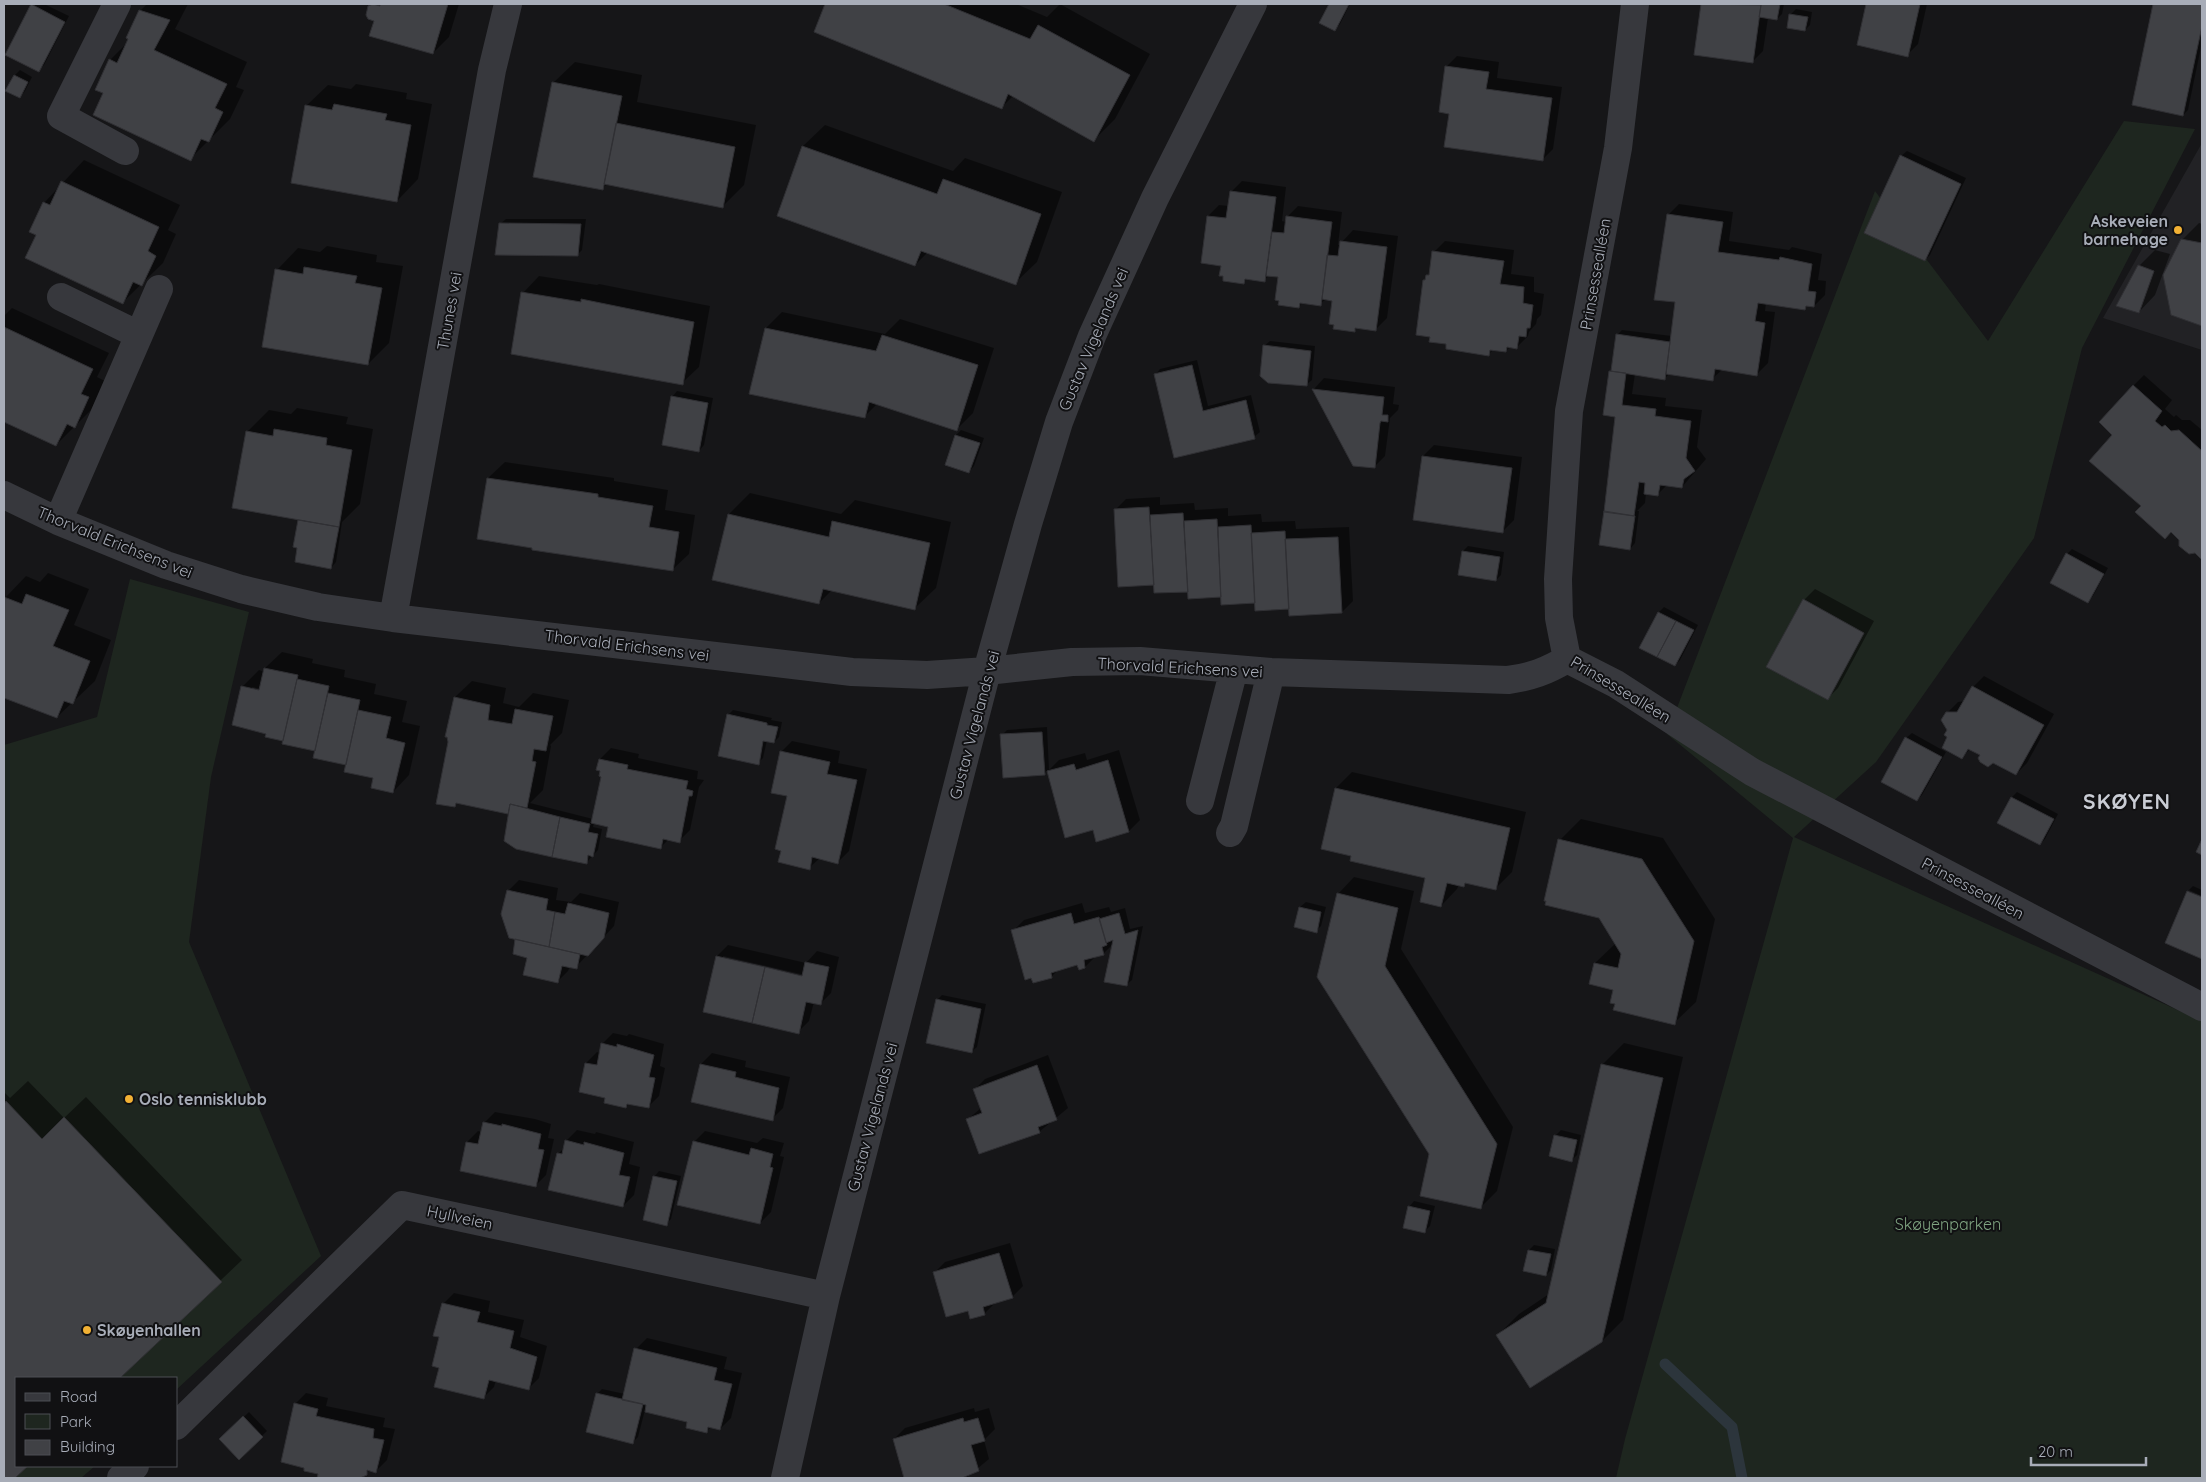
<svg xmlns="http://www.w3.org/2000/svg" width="2206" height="1482" viewBox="0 0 2206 1482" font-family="Quicksand,sans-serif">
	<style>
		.built { fill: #222225 }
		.green { fill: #1e261f }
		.shadow { fill: #0007; fill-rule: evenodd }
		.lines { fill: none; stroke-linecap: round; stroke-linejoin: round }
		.stream { stroke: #2c353c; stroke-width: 11 }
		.building { fill: #404145; stroke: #303034 }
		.minor { stroke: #37383d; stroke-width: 28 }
		.poi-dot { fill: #f2b134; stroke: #111113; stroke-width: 2 }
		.labels { text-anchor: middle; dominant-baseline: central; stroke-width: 4; stroke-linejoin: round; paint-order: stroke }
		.poi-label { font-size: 16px; font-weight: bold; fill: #a8adb8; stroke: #111113; text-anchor: start }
		.street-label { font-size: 16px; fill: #a8adb8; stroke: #111113 }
		.park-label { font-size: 16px; fill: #7fa381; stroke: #111113 }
		.district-label { font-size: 21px; font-weight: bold; letter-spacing: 1px; fill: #c9ccd4; stroke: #111113 }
	</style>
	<rect width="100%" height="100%" fill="#161618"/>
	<path class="built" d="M2202 143V350L2103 318Z"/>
	<path class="green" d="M2124 121 2195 129 2082 348 2034 538 1876 762 1794 837 2202 1021V1478H1616L1625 1439 1793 838 1667 734 1875 191 1988 341Z
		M130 579 249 612 211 777 189 942 321 1256 176 1390V1378H16V1466H95L81 1478H4V745L97 717Z"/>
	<path class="shadow" d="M33 4H44L69 16 44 65 38 70 32 5Z
		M147 4H188L175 29 247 62 236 87 244 90 230 119 190 159 105 93 97 89 110 60 129 41 140 11Z
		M373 4H459L449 37 433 53 375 21 369 7Z
		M827 4H1016L1047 17 1060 4 1150 54 1115 119 1094 140 1013 96 1001 108 815 31Z
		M1330 4H1350L1340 24 1334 30 1321 22Z
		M1702 4H1784L1782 14 1777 19 1768 18 1763 51 1752 62 1695 54Z
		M1867 4H1927L1918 44 1907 55 1858 44Z
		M2154 4H2202V42L2188 110 2183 115 2133 104Z
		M1796 9 1812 12 1810 25 1805 30 1791 14Z
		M1457 56 1499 62 1497 78 1562 87 1553 149 1542 160 1446 67Z
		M575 62 642 75 637 102 756 125 744 185 723 206 608 183 602 189 553 83Z
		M20 70 32 77 25 91 20 97 15 75Z
		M356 84 407 93 406 99 432 104 418 179 397 201 306 106 328 85 351 89Z
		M825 125 953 171 965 158 1062 192 1037 262 1015 283 928 252 915 265 778 216 803 146Z
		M1907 151 1966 178 1930 255 1925 260 1901 156Z
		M84 160 180 205 168 230 176 234 163 263 123 302 44 203Z
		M1242 181 1286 187 1282 221 1286 222 1287 217 1298 206 1342 212 1338 245H1341L1342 242 1353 230 1398 236 1387 318 1376 329 1358 327 1354 331 1334 300 1326 299 1320 304 1303 302 1299 307 1279 276 1270 275 1264 280 1248 278 1244 282 1222 265 1208 216 1219 205 1229 206 1231 192Z
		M1679 204 1733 212 1729 241 1789 250 1792 247 1822 254 1818 280 1826 281 1825 295 1814 306 1808 305 1805 308 1766 303 1765 311 1775 312 1768 363 1757 374 1723 369 1712 379 1670 373 1664 379 1635 374 1632 394 1666 398 1665 406 1702 410 1697 447 1706 459 1682 487 1667 485 1658 494 1646 493 1645 503 1637 511H1639L1635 543 1630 549 1611 372 1617 335 1622 330 1672 336 1676 301 1668 215Z
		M506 219H586L582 250 577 255 500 224Z
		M2199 223 2202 224V325L2172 314 2182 240Z
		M1445 241 1514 250 1511 274 1534 277V292L1544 294 1541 315 1537 319 1536 324 1529 332 1528 336 1517 347H1510L1506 351 1494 349 1489 354 1448 343 1425 280 1431 272 1434 252Z
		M327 246 377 255 376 262 403 266 389 343 368 364 277 270 298 248 320 252Z
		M2155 250 2170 254 2155 295 2139 312V266Z
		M539 276 597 285 599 284 710 306 699 367 682 383 523 293Z
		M12 308 109 353 97 377 105 381 91 410 56 445 4 420V316Z
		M782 312 885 334 900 319 994 348 973 413 957 429 878 403 865 416 766 328Z
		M1270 341 1315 346 1312 380 1306 385 1264 346Z
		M1197 360 1208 406 1251 395 1260 432 1254 437 1175 457 1155 375 1160 369Z
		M2144 375 2172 400 2165 409 2174 417 2176 415 2182 420H2190L2202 430V558L2143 505 2114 435 2133 386Z
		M1324 378 1395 387 1393 404 1399 405 1398 410 1390 418 1385 456 1374 467 1354 465 1314 389Z
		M677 391 713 398 704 445 699 451 672 397Z
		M297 408 348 417 346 424 373 429 360 504 342 522 336 562 331 568 299 520 301 519 247 432 269 410 291 414Z
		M961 430 984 438 974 466 969 472 946 464 956 435Z
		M1434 445 1522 457 1514 520 1503 531 1423 456Z
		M505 462 614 478V481L668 490 665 510 695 515 689 554 672 570 488 478Z
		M750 493 841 514 855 500 951 522 936 588 914 609 832 590 819 603 729 514Z
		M1160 497V505L1194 503 1195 510 1228 508V516L1261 514 1262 522 1295 521 1296 529 1349 527 1353 601 1342 612 1290 608 1155 584 1115 510 1126 499Z
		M1468 546 1504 552 1501 575 1496 580 1463 551Z
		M2072 549 2108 568 2093 596 2087 601 2067 554Z
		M48 573 89 589 74 625 111 640 95 681 57 717 7 697 4 700V599L26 576 40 582Z
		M1815 589 1874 621 1838 688 1827 699 1804 600Z
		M1664 607 1698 625 1680 660 1675 665 1641 647 1659 612Z
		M282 652 313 659 312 663 345 670 344 677 376 684 374 694 407 701 402 722 420 726 409 775 393 792 375 777 316 750 268 733 242 687 259 670 265 672V668ZM252 687 266 690H252Z
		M1984 676 2054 714 2027 763 2016 774 1970 749 1962 757 1949 737 1947 713 1958 702 1965 701 1973 687Z
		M472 681 506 688 503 703 519 707 533 693 569 700 562 733 550 745 551 746 543 790 530 803 593 819 603 776 602 770 598 769 600 759 611 748 639 754 638 758 698 771 697 779 704 780 699 787 690 830 679 841 669 839 661 847 610 826 594 822 593 827 602 829 598 850 586 863 510 810 508 813 458 802 454 806 449 742 455 697Z
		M733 710 772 718 771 720 782 722 779 737 774 742 767 740 763 758 758 763 728 715Z
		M1047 727 1049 770 1059 760 1085 753 1087 760 1119 750 1140 820 1129 831 1093 829 1066 837 1048 770 1044 774 1002 735 1007 730Z
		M1912 733 1946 752 1922 795 1917 800 1906 738Z
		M792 741 840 751 838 763 867 769 849 851 838 862 820 858 809 868 782 850 788 795 781 752Z
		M1352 772 1526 812 1512 872 1496 888 1467 882 1463 885 1459 884 1457 889 1441 906 1426 877 1353 855 1336 788Z
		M2017 792 2058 814 2045 839 2040 844 1999 822 2012 797Z
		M1581 819 1663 838 1715 919 1696 1002 1674 1023 1616 1003 1614 989 1595 963 1616 943 1560 840Z
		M1354 877 1414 891 1401 949 1513 1127 1497 1191 1480 1208 1430 1154 1338 894Z
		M519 880 558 888 556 900 571 902 580 893 619 902 614 926 576 967 570 966 568 971 557 982 529 957 516 938 508 891Z
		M2193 886 2202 890V896L2189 890Z
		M2188 891 2202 898V958L2166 943Z
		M1306 902 1326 907 1321 926 1316 931 1300 907Z
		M1082 903 1085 913 1109 907 1111 912 1125 908 1130 929 1143 926 1132 980 1126 985 1114 943 1103 954 1096 956 1085 967 1078 963 1059 969 1052 976 1034 982 1013 931 1024 920Z
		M728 945 806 963 817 951 839 957 831 993 820 1004 814 1002 809 1021 798 1032 717 956ZM723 956 809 976 808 978 723 959Z
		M942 995 986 1004 977 1047 971 1052 937 1000Z
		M613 1033 627 1036 629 1034 664 1044 660 1066 665 1068 659 1096 648 1107 630 1103 626 1107 606 1097 586 1063 597 1052 600 1053 602 1044Z
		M1624 1043 1683 1057 1623 1320 1602 1341 1498 1335 1519 1314 1549 1294 1602 1065Z
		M712 1053 746 1061 745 1067 790 1077 783 1108 772 1119 701 1064Z
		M1048 1055 1068 1108 1039 1132 996 1148 967 1120 981 1108 974 1090 985 1079Z
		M28 1081 64 1118 86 1097 242 1260 118 1378H16V1466H26L13 1478H4V1092L10 1098Z
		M495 1112 535 1119 551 1124 548 1138 554 1139 546 1175 535 1186 467 1142 478 1131 482 1132 484 1123Z
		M577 1130 595 1134 596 1132 634 1142 629 1164 640 1167 634 1195 623 1206 558 1154 565 1147 566 1141Z
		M1561 1130 1581 1135 1577 1155 1572 1160 1555 1136Z
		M705 1131 757 1143 763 1138 784 1143 780 1156 784 1157 771 1212 760 1223 694 1142Z
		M659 1171 681 1176 671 1219 666 1224 654 1177Z
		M1414 1201 1435 1206 1430 1226 1425 1231 1409 1207Z
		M1010 1243 1023 1286 1012 1297 996 1302 985 1313 969 1309 934 1273 945 1262Z
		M1534 1245 1555 1249 1551 1270 1546 1275 1529 1250Z
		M454 1293 490 1301 488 1312 524 1320 520 1337 547 1346 539 1378 528 1389 496 1380 494 1387 483 1398 441 1367 443 1304Z
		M647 1338 727 1357 724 1369 742 1373 731 1418 720 1429 712 1426 706 1432 689 1421 645 1410 638 1437 633 1442 597 1394 602 1389 625 1394 636 1349Z
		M306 1393 328 1398 326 1406 385 1418 383 1427 395 1429 387 1460 376 1471 370 1470 357 1478H318L319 1473 305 1467 295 1404Z
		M974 1408 975 1412 989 1408 995 1429 984 1440 989 1459 966 1478H906L894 1439 905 1428Z
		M249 1412 267 1431 239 1458 221 1439Z"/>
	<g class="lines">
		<path class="stream" d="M1665 1364 1732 1427 1742 1478"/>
	</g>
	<path class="building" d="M31 4 65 22 39 72 5 55Z
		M373 4 380 6V4H448L433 54 369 36 374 21 368 19 366 15 368 6Z
		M825 4H944L1030 39 1038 25 1130 75 1094 142 1008 94 1002 109 814 32Z
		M1329 4H1349L1335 31 1319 23Z
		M1701 4 1761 5 1753 63 1694 55Z
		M1758 4H1780L1777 20 1759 17 1761 5Z
		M1866 4H1920L1908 57 1857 45Z
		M2153 4H2202V26L2183 116 2132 105Z
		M139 10 170 20 154 50 227 84 215 108 223 112 209 142 201 139 191 161 93 115 103 93 95 90 109 59 117 63 128 39 126 38Z
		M1789 14 1808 17 1805 31 1787 28Z
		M1445 66 1489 72 1486 89 1552 98 1543 161 1444 147 1449 114 1439 112Z
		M14 75 28 82 20 98 5 91Z
		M552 82 622 96 603 190 533 177Z
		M334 104 387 114 385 120 411 125 397 202 291 183 305 105 332 110Z
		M616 123 735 147 723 208 604 184Z
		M802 146 937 194 943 179 1041 214 1016 285 921 251 915 266 777 216Z
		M1900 155 1961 184 1925 261 1864 233Z
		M61 181 159 227 148 251 156 256 142 286 133 282 123 304 25 258 36 235 29 232 43 202 50 205Z
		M1230 191 1276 197 1265 282 1245 279 1244 284 1223 281V276H1219L1221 266 1201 263 1207 216 1226 218Z
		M1667 214 1723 222 1718 252 1779 260 1780 257 1812 264 1808 291 1816 292 1814 307 1806 306 1805 310 1758 303 1755 321 1765 323 1757 376 1715 369 1713 381 1666 374 1675 302 1654 300Z
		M1286 216 1332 222 1321 306 1300 303 1299 308 1278 305 1279 301 1275 300 1278 277 1266 276 1272 232 1284 233Z
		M499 223 581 224 578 256 495 255Z
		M2181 239 2202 243V326L2171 315 2163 275Z
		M1340 241 1387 247 1376 331 1355 328V332L1333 329 1334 325 1329 324 1332 301 1322 299 1327 255 1338 256Z
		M1432 251 1504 261 1500 284 1524 287 1523 303 1533 305 1530 328H1527L1526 337 1519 336 1517 349 1507 347 1506 352 1490 350 1489 356 1446 349V344L1429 342 1430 337 1416 335 1423 280H1425L1426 275H1429Z
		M2138 265 2154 271 2139 313 2116 306Z
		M304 267 357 276 355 283 382 288 368 365 262 347 275 269 303 274Z
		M521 292 581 302V299L694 322 683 385 511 354Z
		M4 327 93 369 81 394 89 397 75 428 67 424 56 446 4 422Z
		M765 328 876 351 882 335 978 365 957 431 869 402 865 418 749 394Z
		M1616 334 1670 342 1665 380 1611 371Z
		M1263 345 1311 351 1307 386 1268 383 1260 376Z
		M1192 365 1203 411 1246 400 1255 439 1174 458 1154 374Z
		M1609 371 1626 373 1622 405 1656 409 1655 416 1691 421 1686 458 1695 471 1684 479 1682 488 1660 485 1658 496 1644 494 1645 483 1639 482 1634 516 1604 512 1615 417 1603 415Z
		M2133 385 2162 411 2155 421 2162 427 2165 425 2171 431 2179 430 2202 451V560L2195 553 2189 554 2179 546V540L2171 532 2165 539 2135 512 2141 506 2089 461 2112 435 2099 422Z
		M1312 389 1384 397 1382 415H1388V422L1381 421 1380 423 1375 468 1353 466Z
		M671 396 708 403 699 452 662 445Z
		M274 429 327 438 326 445 352 450 339 527 232 508 246 431 273 436Z
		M955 435 980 443 969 473 945 465Z
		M1422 456 1512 468 1503 533 1413 520Z
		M487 478 598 494V497L653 506 649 527 679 532 673 571 532 550V548L477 539Z
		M1149 507 1154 585 1118 587 1114 509Z
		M1604 511 1635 516 1630 550 1599 545Z
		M1183 513 1188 592 1154 593 1150 515Z
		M728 514 829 537 832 521 930 543 915 610 823 589 819 604 712 580Z
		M1217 519 1221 597 1188 599 1184 521Z
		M298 520 339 527 331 569 295 562 297 548 293 547Z
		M1251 525 1255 603 1221 605 1218 527Z
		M1285 531 1289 609 1255 611 1251 533Z
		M1338 537 1342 613 1289 616 1285 539Z
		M1462 551 1500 557 1496 581 1458 575Z
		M2066 553 2104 574 2088 603 2050 583Z
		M26 594 69 610 53 646 90 661 73 704 64 701 57 718 4 698V597L22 604Z
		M1803 599 1864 633 1828 700 1766 667Z
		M1658 612 1676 621 1657 657 1639 648Z
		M1676 621 1694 630 1675 666 1657 657Z
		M264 668 298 675 283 741 265 737 266 734 232 725 241 686 259 690Z
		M297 679 329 686 315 751 282 744Z
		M1972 686 2044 725 2016 775 1993 763 1988 767 1980 762 1978 758 1980 755 1968 749 1962 759 1942 748 1947 737 1944 735 1947 730 1941 720 1946 712H1957Z
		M328 693 360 700 346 765 313 758Z
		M454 697 490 705 488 720 512 724 515 709 553 716 546 751 534 749 532 761 536 762 527 808 510 804 508 814 456 803 455 807 436 804 448 742 447 737H445Z
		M358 710 391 717 386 738 405 743 393 793 371 788 373 778 344 772Z
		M727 714 767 723V725L778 727 774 743 763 741 759 765 718 756Z
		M1042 732 1045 775 1003 778 1000 734Z
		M1905 737 1942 757 1917 801 1881 782Z
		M780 751 830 762 827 774 857 780 838 864 812 857 810 870 778 862 781 851 775 849 787 796 771 793Z
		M599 759 628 765 627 769 688 781 686 789 693 791 692 796H689L680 843 663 839 661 849 606 837 608 827 591 823 601 777 599 776 600 771 596 770Z
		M1108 760 1129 832 1096 842 1093 830 1065 838 1047 771 1074 764 1076 770Z
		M1335 788 1510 828 1496 890 1465 883 1464 887 1447 883 1441 907 1420 902 1425 878 1350 861 1351 856 1321 849Z
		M2011 797 2054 819 2040 845 1997 823Z
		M510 804 560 817 552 857 516 849 504 841Z
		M560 817 590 824 588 832 598 834 593 857 588 855 587 864 552 857Z
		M1558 839 1642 859 1694 941 1675 1025 1613 1010 1615 1004 1610 1003 1613 990 1589 984 1594 963 1618 968 1621 954 1599 918 1545 905 1546 901H1544Z
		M2202 839V855L2196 852Z
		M507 890 548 899 546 910 555 912 549 947 509 938 501 914Z
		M2187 891 2202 897V959L2165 943Z
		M1337 893 1398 908 1385 966 1497 1144 1481 1209 1420 1196 1429 1154 1317 977Z
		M568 903 609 913 604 938 588 956 549 947 555 912 565 914Z
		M1299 907 1321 912 1317 933 1294 927Z
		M1071 913 1074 924 1099 917 1107 945 1102 947 1104 955 1084 960 1085 968 1079 970 1077 965 1051 973 1052 978 1033 983 1031 978 1025 980 1011 930Z
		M1119 913 1125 934 1138 930 1127 986 1104 982 1113 940 1106 943 1099 919Z
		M515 939 580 954 577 969 562 966 558 983 523 975 527 958 513 954Z
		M716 956 765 967 752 1023 703 1012Z
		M805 962 829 967 821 1005 806 1002 799 1034 752 1023 765 967 802 976Z
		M936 999 981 1009 972 1053 926 1043Z
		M601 1043 617 1047V1044L654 1055 649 1077 655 1078 649 1108 627 1104 626 1108 604 1103 605 1098 579 1092 585 1063 597 1065Z
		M700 1064 736 1072 735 1077 779 1088 773 1121 691 1102Z
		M1601 1064 1663 1078 1602 1342 1530 1388 1496 1335 1546 1303Z
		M1037 1065 1057 1120 1038 1127 1040 1133 979 1154 966 1119 982 1113 973 1089Z
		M6 1101 42 1139 64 1117 222 1282 120 1378H16V1466H28L15 1478H4V1104Z
		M483 1122 502 1126V1124L541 1134 538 1149 544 1150 536 1187 460 1171 466 1142 478 1144Z
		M1554 1135 1577 1140 1572 1162 1549 1156Z
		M565 1140 584 1145V1142L624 1153 619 1175 630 1177 623 1207 548 1190 557 1153 562 1154Z
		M693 1141 749 1155 751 1148 773 1154 770 1167 773 1168 760 1224 677 1205Z
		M653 1176 677 1181 667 1226 643 1220Z
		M1408 1206 1430 1211 1425 1233 1403 1228Z
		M1528 1250 1551 1254 1546 1276 1523 1271Z
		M999 1253 1013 1298 983 1307 985 1315 970 1319 968 1311 946 1317 933 1272Z
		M442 1303 480 1312 477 1322 514 1331 510 1348 537 1357 529 1390 489 1380 484 1399 434 1387 439 1368 432 1366 439 1337 433 1336Z
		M634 1348 717 1368 714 1380 732 1384 720 1430 708 1427 707 1433 686 1428 687 1422 645 1412 646 1405 622 1400Z
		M596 1393 643 1404 633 1444 586 1432Z
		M294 1403 318 1409 316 1416 374 1429 373 1438 384 1440 376 1473 367 1470V1475L360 1478H317L318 1474 304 1471V1468L281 1462Z
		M243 1416 263 1437 239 1460 219 1439Z
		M963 1418 964 1422 978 1418 985 1441 971 1445 979 1471 962 1478H904L893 1439Z"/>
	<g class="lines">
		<path class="minor" d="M117 4 61 116 125 151
			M1635 4 1618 148 1569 411 1558 579 1559 618 1567 659 1616 684 1752 772 2202 1007
			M61 297 139 335
			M4 495 58 521 166 565 241 589 318 607 393 618 852 672 927 675 987 671 1072 662 1140 661 1271 672 1508 680C1531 677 1547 671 1567 659
			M58 521 159 289
			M393 618 492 70 508 4
			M1200 801 1234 669
			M1230 833 1234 826 1271 672
			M176 1426 402 1205 826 1296
			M121 1478 135 1466
			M785 1478 826 1296 987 671 1028 524 1059 422 1092 336 1155 198 1253 4"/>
	</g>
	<g class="poi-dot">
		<circle cx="2178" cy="230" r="5"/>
		<circle cx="129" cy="1099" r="5"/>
		<circle cx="87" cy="1330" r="5"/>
	</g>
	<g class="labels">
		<g class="poi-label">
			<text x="2168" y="221" text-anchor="end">Askeveien<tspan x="2168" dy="18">barnehage</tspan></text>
			<text x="139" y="1099">Oslo tennisklubb</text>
			<text x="97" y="1330">Skøyenhallen</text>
		</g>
		<g class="street-label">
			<text transform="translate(1595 274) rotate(-80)">Prinsessealléen</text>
			<text transform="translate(449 311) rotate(-80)">Thunes vei</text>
			<text transform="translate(1093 339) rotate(-67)">Gustav Vigelands vei</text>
			<text transform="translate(115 542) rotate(22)">Thorvald Erichsens vei</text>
			<text transform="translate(627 645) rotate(7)">Thorvald Erichsens vei</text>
			<text transform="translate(1180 667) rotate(3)">Thorvald Erichsens vei</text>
			<text transform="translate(1621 689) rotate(31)">Prinsessealléen</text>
			<text transform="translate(974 725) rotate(-75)">Gustav Vigelands vei</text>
			<text transform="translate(1973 888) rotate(28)">Prinsessealléen</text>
			<text transform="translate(872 1117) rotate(-75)">Gustav Vigelands vei</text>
			<text transform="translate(460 1217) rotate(12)">Hyllveien</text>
		</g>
		<g class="park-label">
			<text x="1948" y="1224">Skøyenparken</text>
		</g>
		<g class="district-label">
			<text x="2127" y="801">SKØYEN</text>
		</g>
	</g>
	<rect width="2206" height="1482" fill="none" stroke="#a8adb8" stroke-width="10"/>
	<rect x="15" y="1377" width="162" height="90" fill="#111113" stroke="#4d4f55"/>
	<rect x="25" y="1393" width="25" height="8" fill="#37383d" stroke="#4d4f55"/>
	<text x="60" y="1402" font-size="15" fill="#a8adb8">Road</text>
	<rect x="25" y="1414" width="25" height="15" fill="#1e261f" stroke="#4d4f55"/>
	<text x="60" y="1427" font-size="15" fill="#a8adb8">Park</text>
	<rect x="25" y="1440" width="25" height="15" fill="#404145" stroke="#4d4f55"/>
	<text x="60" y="1452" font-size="15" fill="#a8adb8">Building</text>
	<path d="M2031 1457v8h115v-8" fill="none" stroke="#a8adb8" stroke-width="2.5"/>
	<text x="2038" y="1457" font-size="15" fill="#a8adb8" stroke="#111113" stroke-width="4" paint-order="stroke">20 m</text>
</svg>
